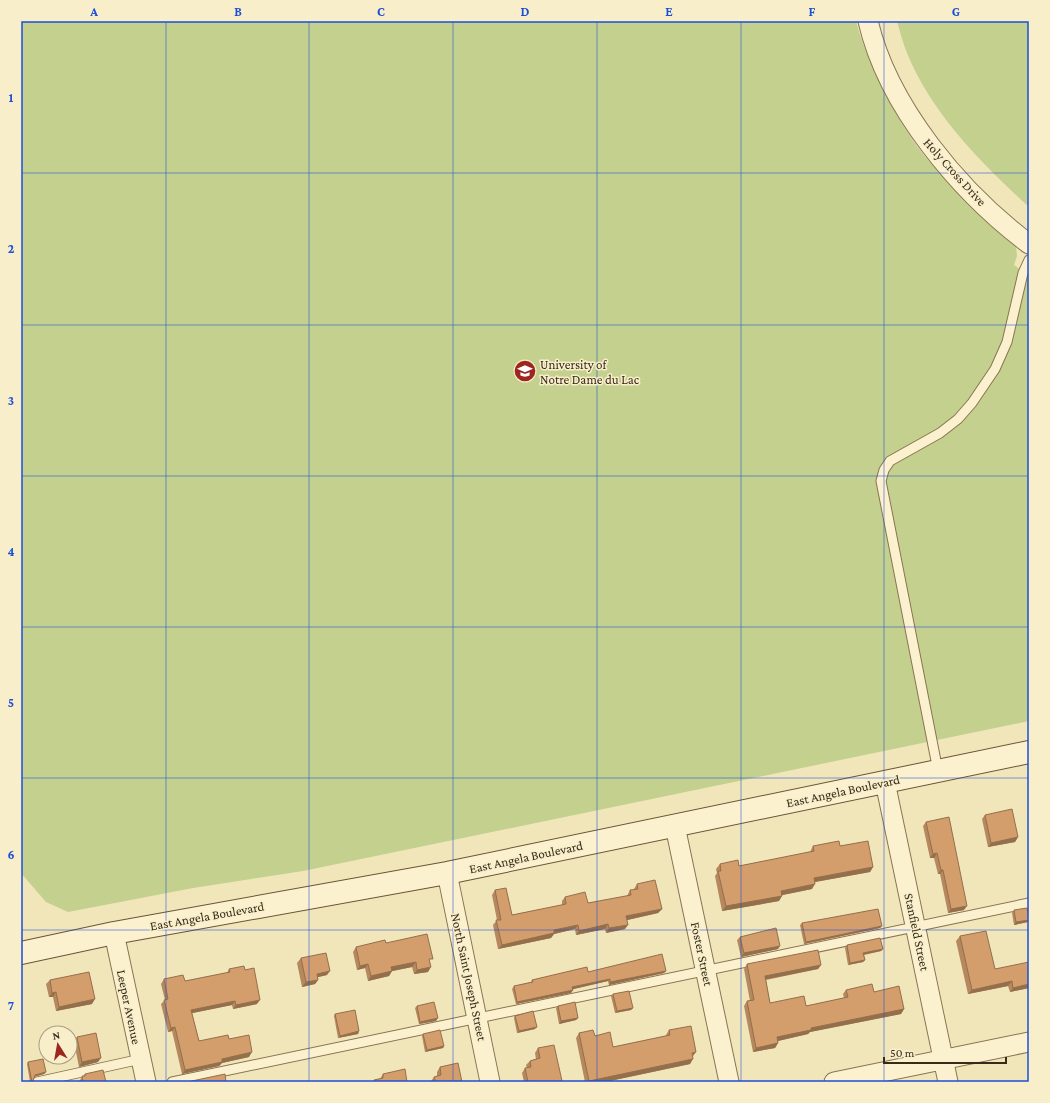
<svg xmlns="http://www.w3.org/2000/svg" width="1050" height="1103" viewBox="0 0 1050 1103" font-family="'Crimson Pro',serif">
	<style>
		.green { fill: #c3d08e }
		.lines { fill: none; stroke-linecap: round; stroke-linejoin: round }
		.lane-casing { stroke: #897453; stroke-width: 11 }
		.street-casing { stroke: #897453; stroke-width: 21 }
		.secondary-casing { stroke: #6b5437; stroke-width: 24 }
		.lane { stroke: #fcf1ce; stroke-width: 9 }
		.street { stroke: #fcf1ce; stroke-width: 19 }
		.secondary { stroke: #fcf1ce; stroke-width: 22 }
		.wall { fill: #b5885d }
		.shaded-wall { fill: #946f4c }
		.building { fill: #d39e6c; stroke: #946f4c }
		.grid { fill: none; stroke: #1d4ed8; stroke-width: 1; stroke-opacity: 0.55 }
		.labels { text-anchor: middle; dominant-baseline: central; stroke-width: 3; stroke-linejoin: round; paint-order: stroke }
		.street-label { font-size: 13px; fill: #372a1a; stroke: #f8eeca }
		.poi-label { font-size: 13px; fill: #372a1a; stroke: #f8eeca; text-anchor: start }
		.neatline { fill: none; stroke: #1d4ed8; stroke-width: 1.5 }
		.grid-label { font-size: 13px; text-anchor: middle; font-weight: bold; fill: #1d4ed8 }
	</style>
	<rect width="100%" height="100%" fill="#f1e5ba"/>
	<path class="green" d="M21 21H856C866 61 901 130 929 161 956 191 986 219 1016 247L1017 256 1014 265 1028 275 1029 273V721L303 871 193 888 68 912 46 902 21 873Z
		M897 21H1029V207C981 163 932 114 907 53 903 43 900 32 897 21Z"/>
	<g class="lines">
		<g class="lane-casing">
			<path id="lane" d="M938 771 881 481 884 470 890 461 940 433 958 419 972 403 995 369 1007 342 1023 273 1029 260
				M37 1082 141 1059
				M172 1082 1029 903"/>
		</g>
		<g class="street-casing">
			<path id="street" d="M868 21C888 107 960 192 1029 244
				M885 782 948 1082
				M675 826 729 1082
				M447 873 490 1082
				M114 933 146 1082
				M834 1082 1029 1042"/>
		</g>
		<g class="secondary-casing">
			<path id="secondary" d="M21 953 114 933 447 873 1029 752"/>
		</g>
		<use href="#lane" class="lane"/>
		<use href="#street" class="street"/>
		<use href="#secondary" class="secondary"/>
	</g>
	<path class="wall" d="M985 815 1018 837 1015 842 988 847 982 819Z
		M926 822 964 910 948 913 940 874H938L934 858H930L923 826Z
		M813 846H840L873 867 870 872 814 882 812 889 782 895 779 901 722 911 715 876 717 873 716 869 720 864 739 866 810 852Z
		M637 884 662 909 658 913 627 920 625 929 606 933 605 929 576 935 575 929 554 934 551 938 498 949 493 925 497 920 492 895 495 890 512 915 562 905V901L565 897 588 903 627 896 630 890H634V889Z
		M1014 910 1028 922 1014 925 1012 913Z
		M802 923 882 926 880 928 804 944 800 925Z
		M960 936 995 969 1029 988 1010 992 1008 986 968 994 956 941Z
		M740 937 778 949 741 957 737 940Z
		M386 943 430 962 428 972 414 974 412 967 392 971 389 976 368 981 365 968 357 970 353 952 356 947Z
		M847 945 883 949 881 951 864 955 865 960 863 962 848 965 845 948Z
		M301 958 327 975 318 977V980L315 984 302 987 297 963Z
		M747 964 821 965 818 969 766 980 770 1003 806 1006 844 998 843 994 846 990 874 992 904 1009 901 1014 810 1032 808 1034 777 1041 778 1043 775 1048 753 1052 744 1006 747 1001H750L744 969Z
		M229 969 245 970 257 1004 233 1009 232 1005 192 1013 199 1041 229 1039 249 1057 222 1063 219 1066 182 1074 172 1031 168 1032 161 1004 165 1000 161 984 164 979 185 981 227 973Z
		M666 971 664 973 609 985 608 981 572 989 573 990 571 993 516 1004 512 989 514 986 531 982 532 980 588 972Z
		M50 980 92 1004 56 1011 53 997H49L46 984Z
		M613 994 633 1008 631 1010 615 1013 611 996Z
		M417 1006 436 1021 419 1024 415 1008Z
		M558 1006 578 1018 576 1020 559 1024 556 1008Z
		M335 1014 359 1031 358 1034 338 1038 334 1016Z
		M515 1016 535 1029 517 1033 514 1018Z
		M669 1030 693 1056 690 1064 605 1082H585L576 1038 579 1033 595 1036 613 1047 666 1036V1035Z
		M423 1034 444 1046 443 1048 425 1052 422 1036Z
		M77 1037 98 1062 79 1067 74 1042Z
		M538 1048 562 1081V1082H524L522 1073 525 1068H527L526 1065 530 1061 536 1059 535 1053Z
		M28 1062 46 1072 44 1074 34 1077 33 1081 34 1082H30L27 1064Z
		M440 1067 462 1082H432L431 1081 434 1077 437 1076V1072Z
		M85 1074 106 1082H79V1081Z
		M383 1074 407 1082H373L374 1080 380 1079Z"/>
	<path class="shaded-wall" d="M1018 837 1015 842 988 847 991 843Z
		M937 853 934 858H930L933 854Z
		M873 867 870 872 810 883 814 878Z
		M941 870H943L940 874H938Z
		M815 884 812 889 778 896 781 891Z
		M782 896 779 901 722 911 726 906Z
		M967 906 964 910 948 913 951 909Z
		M662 909 658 913 623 921 626 916Z
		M1029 920 1028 922 1014 925 1016 922Z
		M608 924 605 929 576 935 579 931Z
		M578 925 575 929 554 934 551 938 498 949 502 945 554 930Z
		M628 925 625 929 606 933 609 928Z
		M882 926 880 928 804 944 806 942Z
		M780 946 778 949 741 957 744 953Z
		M883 949 881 951 862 955 863 953Z
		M865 960 863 962 848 965 850 963Z
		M416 962 412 967 388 972 391 967Z
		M368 964 365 968 357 970 360 966Z
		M821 965 818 969 762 980 765 976Z
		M431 967 428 972 414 974 417 970Z
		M330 971 327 975 314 978 317 974Z
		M392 971 389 976 368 981 371 976Z
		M666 971 664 973 609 985 610 982Z
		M610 979 608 981 570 990 572 987Z
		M318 980 315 984 302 987 306 982Z
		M1012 981 1008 986 968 994 972 990Z
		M1029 984V988L1010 992 1013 988Z
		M573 990 571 993 516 1004 517 1002Z
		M56 992 53 997H49L52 993Z
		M95 999 92 1004 56 1011 59 1007Z
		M260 1000 257 1004 233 1009 236 1005Z
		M235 1001 232 1005 188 1014 191 1010Z
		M633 1008 631 1010 615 1013 617 1011Z
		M904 1009 901 1014 810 1032 808 1034 774 1042 777 1037 811 1028Z
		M438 1018 436 1021 419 1024 420 1022Z
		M578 1018 576 1020 559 1024 561 1021Z
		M175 1027 172 1031 168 1032 171 1028Z
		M537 1027 535 1029 517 1033 519 1031Z
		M359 1031 358 1034 338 1038 340 1036Z
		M778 1043 775 1048 753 1052 756 1048Z
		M444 1046 443 1048 425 1052 427 1050Z
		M252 1052 249 1057 222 1063 219 1066 182 1074 185 1070 222 1059Z
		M696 1052 693 1056 692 1053Z
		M101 1058 98 1062 79 1067 82 1062Z
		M693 1059 690 1064 605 1082H589V1081Z
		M46 1072 44 1074 33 1077 35 1075Z"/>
	<path class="building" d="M1012 809 1018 837 991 843 985 815Z
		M949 817 967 906 951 909 943 870H941L937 853 933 854 926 822Z
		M839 841 840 846 868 841 873 867 814 878 815 884 781 891 782 896 726 906 718 871H721L720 864 738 860 739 866 814 851 813 846Z
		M655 880 662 909 626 916 628 925 609 928 608 924 579 931 578 925 554 930V933L502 945 496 920H501L495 890 506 888 512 915 566 904 565 897 585 892 588 903 631 895 630 890 638 889 637 884Z
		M1027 908 1029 920 1016 922 1014 910Z
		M878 909 882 926 806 942 802 923Z
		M776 928 780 946 744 953 740 937Z
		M986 931 995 969 1029 962V984L1013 988 1012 981 972 990 960 936Z
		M427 934 433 959H429L431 967 417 970 416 962 391 967 392 971 371 976 368 964 360 966 356 947 385 940 386 943Z
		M880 938 883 949 863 953 865 960 850 963 847 945Z
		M818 950 821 965 765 976 770 1003 804 996 806 1006 848 997 846 990 872 984 874 992 899 986 904 1009 811 1028V1030L777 1037 778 1043 756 1048 747 1001 754 1000 747 964Z
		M326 953 330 971 317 974 318 980 306 982 301 958Z
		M662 954 666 971 610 982V979L572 987 573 990 517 1002 514 986 533 982 532 980 587 967 588 972Z
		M244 966 245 970 254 968 260 1000 236 1005 235 1001 191 1010 199 1041 228 1035 229 1039 249 1035 252 1052 222 1059V1062L185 1070 175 1027 171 1028 164 1000 168 999 164 979 183 975 185 981 230 972 229 969Z
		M89 972 95 999 59 1007 56 992 52 993 50 980Z
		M629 991 633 1008 617 1011 613 994Z
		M434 1002 438 1018 420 1022 417 1006Z
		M575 1002 578 1018 561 1021 558 1006Z
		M355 1010 359 1031 340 1036 335 1014Z
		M533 1011 537 1027 519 1031 515 1016Z
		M691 1026 696 1052 692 1053 693 1059 589 1081 579 1033 593 1030 595 1036 610 1032 613 1047 670 1035 669 1030Z
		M440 1030 444 1046 427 1050 423 1034Z
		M96 1033 101 1058 82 1062 77 1037Z
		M554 1045 562 1081 558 1082H528L525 1068 531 1067 530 1061 540 1058 538 1048Z
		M43 1059 46 1072 35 1075 33 1081 34 1082H32L28 1062Z
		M458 1063 462 1082H436L434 1077 441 1075 440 1067Z
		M405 1069 407 1082H375L374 1080 383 1078V1074Z
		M103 1070 106 1082H83L82 1076H85V1074Z
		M225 1074 226 1082H187Z"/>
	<path class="grid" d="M166 21V1082M309 21V1082M453 21V1082M597 21V1082M741 21V1082M884 21V1082M21 173H1029M21 325H1029M21 476H1029M21 627H1029M21 778H1029M21 930H1029"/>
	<defs>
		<g id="university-disc" transform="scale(1.15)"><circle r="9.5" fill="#9d261e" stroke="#f8eeca"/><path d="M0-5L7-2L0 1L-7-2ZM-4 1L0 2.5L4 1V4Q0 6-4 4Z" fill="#fff"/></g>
	</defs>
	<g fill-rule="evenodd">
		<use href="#university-disc" x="525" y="371"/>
	</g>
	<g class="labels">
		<g class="street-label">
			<text transform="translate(955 172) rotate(48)">Holy Cross Drive</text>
			<text transform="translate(843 791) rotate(-12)">East Angela Boulevard</text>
			<text transform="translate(526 857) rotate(-12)">East Angela Boulevard</text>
			<text transform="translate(207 916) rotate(-10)">East Angela Boulevard</text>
			<text transform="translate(917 932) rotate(78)">Stanfield Street</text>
			<text transform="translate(702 954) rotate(78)">Foster Street</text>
			<text transform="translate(469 977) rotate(78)">North Saint Joseph Street</text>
			<text transform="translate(129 1007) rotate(78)">Leeper Avenue</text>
		</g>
		<g class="poi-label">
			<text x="540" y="364">University of<tspan x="540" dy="15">Notre Dame du Lac</tspan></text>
		</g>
	</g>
	<rect width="1050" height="1103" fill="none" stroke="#f8eeca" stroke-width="44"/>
	<g transform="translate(58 1045) rotate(349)"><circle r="19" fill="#f8eeca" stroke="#aba084"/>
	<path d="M0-3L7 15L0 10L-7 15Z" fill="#9d261e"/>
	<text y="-6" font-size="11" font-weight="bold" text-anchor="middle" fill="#372a1a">N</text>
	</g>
	<path d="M884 1057v6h122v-6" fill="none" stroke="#372a1a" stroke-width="2"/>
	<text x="890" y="1057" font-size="12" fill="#372a1a" stroke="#f8eeca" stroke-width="3" paint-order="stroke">50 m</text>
	<rect x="22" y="22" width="1006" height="1059" class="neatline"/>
	<g class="grid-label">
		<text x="94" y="16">A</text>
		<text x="238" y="16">B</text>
		<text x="381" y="16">C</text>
		<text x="525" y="16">D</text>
		<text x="669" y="16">E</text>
		<text x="812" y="16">F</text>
		<text x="956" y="16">G</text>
		<text x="11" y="102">1</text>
		<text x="11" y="253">2</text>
		<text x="11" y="405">3</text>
		<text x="11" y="556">4</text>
		<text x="11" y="707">5</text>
		<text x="11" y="859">6</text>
		<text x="11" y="1010">7</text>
	</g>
</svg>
